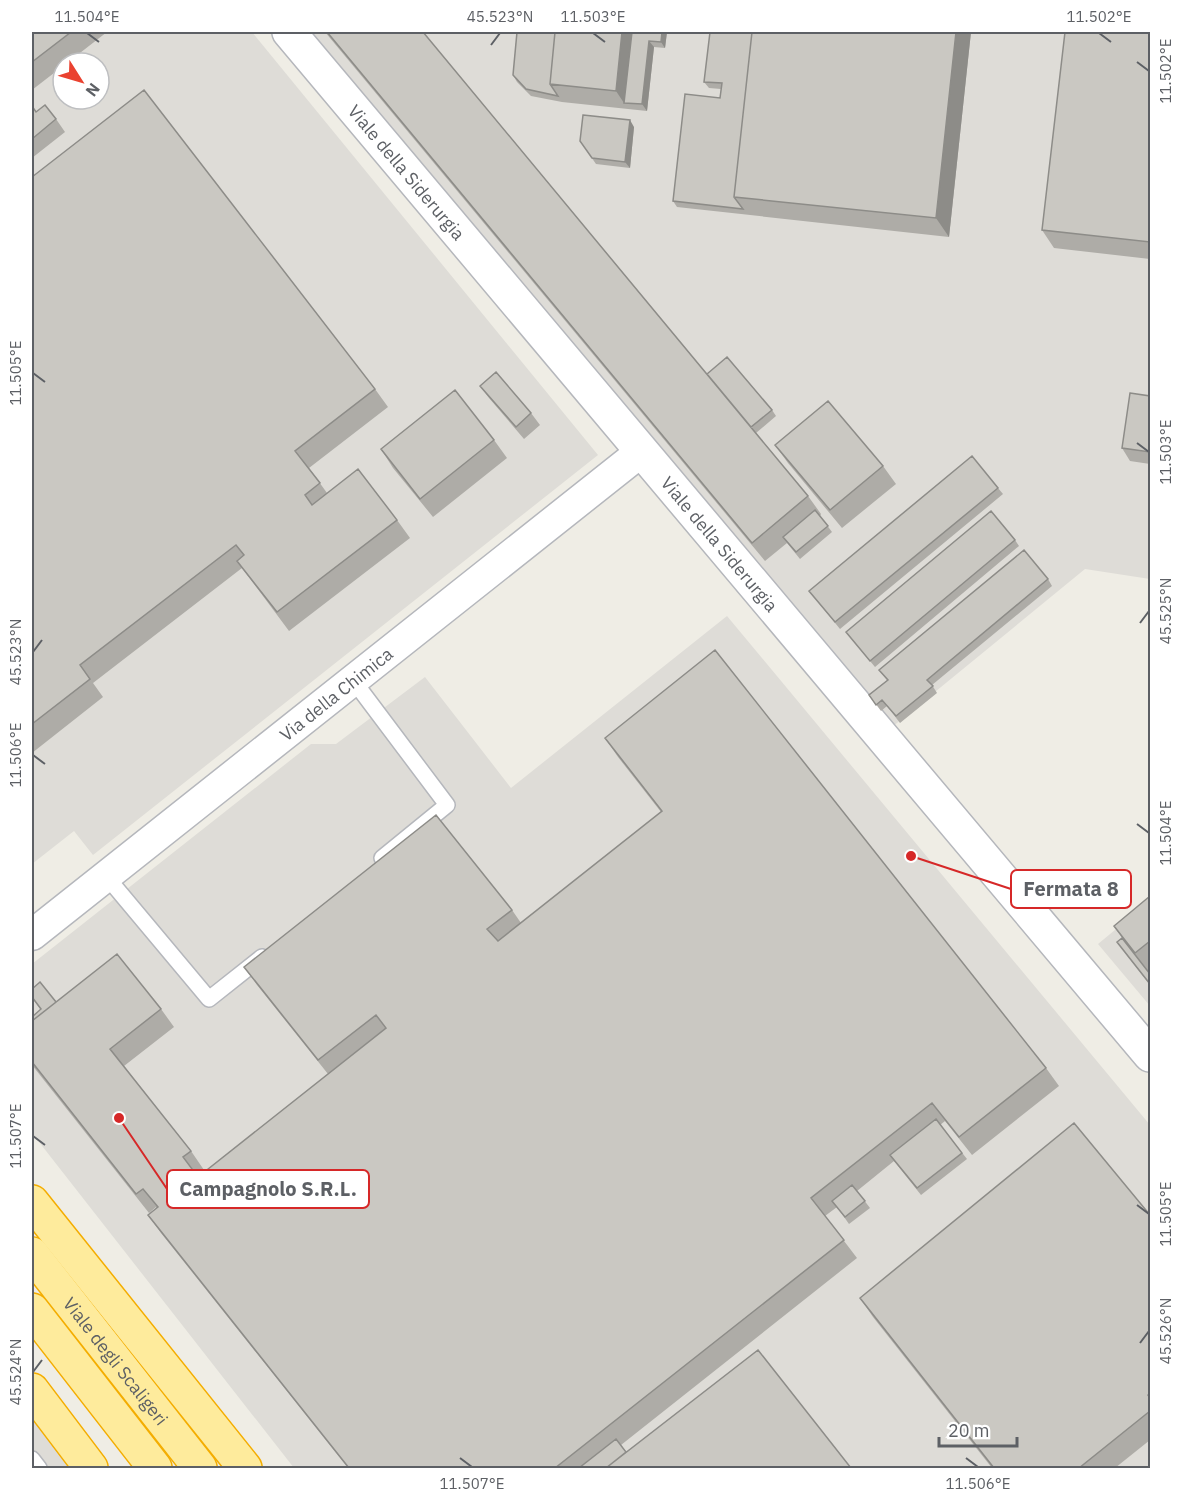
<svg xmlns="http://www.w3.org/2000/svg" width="1182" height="1500" viewBox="0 0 1182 1500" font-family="'IBM Plex Sans',sans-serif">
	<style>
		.industrial { fill: #dedcd7; fill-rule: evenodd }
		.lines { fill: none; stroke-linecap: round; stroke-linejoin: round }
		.service-casing { stroke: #b5b7bc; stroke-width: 18 }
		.minor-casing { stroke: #b5b7bc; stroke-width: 33 }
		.tertiary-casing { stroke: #b5b7bc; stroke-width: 36 }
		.trunk-casing { stroke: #f4ad00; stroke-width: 36 }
		.service { stroke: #fff; stroke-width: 15 }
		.minor { stroke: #fff; stroke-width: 30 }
		.tertiary { stroke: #fff; stroke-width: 33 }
		.trunk { stroke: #feeb9c; stroke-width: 33 }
		.wall { fill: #aeaca7 }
		.shaded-wall { fill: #8d8c88 }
		.building { fill: #cac8c2; stroke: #8d8c88; stroke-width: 1.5 }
		.ticks { fill: none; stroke: #5d6065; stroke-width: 2 }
		.labels { text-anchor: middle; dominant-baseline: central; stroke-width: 4.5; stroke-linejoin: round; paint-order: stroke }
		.street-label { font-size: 18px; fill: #5d6065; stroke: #fff }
		.leader { fill: none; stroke: #d62828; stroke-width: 2 }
		.callout-dot { fill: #d62828; stroke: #fff; stroke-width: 2 }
		.callout { fill: #fff; stroke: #d62828; stroke-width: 2 }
		.callout-label { font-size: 20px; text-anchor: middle; font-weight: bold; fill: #5d6065 }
		.neatline { fill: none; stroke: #5d6065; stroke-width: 2 }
		.ticks-label { font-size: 15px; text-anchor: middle; fill: #5d6065 }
	</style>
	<rect width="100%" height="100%" fill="#efede5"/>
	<path class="industrial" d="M32 32H252L598 455 93 855 74 831 32 864ZM63 63H99V99H63Z
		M308 32H1150V579L1085 569 886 732Z
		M727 616 1150 1125V1468H294L32 1133V964L311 744H336L425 677 511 788Z
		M1150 901V1006L1098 944Z
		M32 1419 70 1468H32Z"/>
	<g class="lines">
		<g class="service-casing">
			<path id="service" d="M353 680 447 805 382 858
				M106 876 209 999 262 957
				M32 1459 39 1468"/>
		</g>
		<g class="minor-casing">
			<g id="minor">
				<path id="s1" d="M32 935 642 451"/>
			</g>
		</g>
		<g class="tertiary-casing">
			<g id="tertiary">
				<path id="s2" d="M289 32 1150 1055"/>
			</g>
		</g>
		<g class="trunk-casing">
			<g id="trunk">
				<path d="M32 1202 245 1468"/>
				<path id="s3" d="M32 1254 200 1468"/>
				<path d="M32 1310 155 1468"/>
				<path d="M32 1390 91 1468"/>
			</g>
		</g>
		<use href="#service" class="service"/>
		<use href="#minor" class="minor"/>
		<use href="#tertiary" class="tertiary"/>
		<use href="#trunk" class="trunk"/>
	</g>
	<path class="wall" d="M32 32H107L67 63H63V66L32 90Z
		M325 32H423L707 374 772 410 776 416 756 433 808 496 821 514 820 516 832 532 800 559 787 543 765 561Z
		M517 32H667L665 48 654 47 647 111 562 102 531 96 517 82 513 75Z
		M710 32H971L949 237 677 207 673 201 720 98 721 89 709 88 704 82Z
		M1150 32V259L1054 248 1042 230Z
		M32 106 36 112 56 119 65 132 32 158Z
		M634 127 630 168 596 164 580 141Z
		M32 177 375 389 388 407 309 468 327 493 397 520 410 538 289 631 242 568 93 683 103 697 32 753Z
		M480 386 531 413 540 425 524 439 489 398Z
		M1150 396V464L1130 461 1122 448Z
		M494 440 507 458 433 517 393 468 381 449Z
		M775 445 883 466 896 484 842 528 788 463Z
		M998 488 1003 494 840 629 809 591Z
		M1015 540 1019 546 875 667 846 632Z
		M1048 579 1052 586 932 685 937 693 900 723 887 706 881 711 869 695 887 680 879 670Z
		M605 738 1046 1068 1059 1086 972 1155 945 1121 940 1125 967 1159 921 1195 894 1161 857 1191 870 1208 849 1224 837 1207 825 1216 857 1258 621 1445 626 1452 851 1468H348L161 1233 148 1215 156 1208V1207L149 1213 32 1065V1017L41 1010 32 998V989L56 1002 161 1009 174 1027 124 1066 191 1151 204 1170 197 1175 198 1177 328 1074 257 985 244 967 512 910 521 923 661 812 618 757Z
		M1150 896V970L1149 972 1150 974V985L1117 942 1122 938 1114 926Z
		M1150 1215V1440L1115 1468H992L873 1317 860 1298Z"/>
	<path class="shaded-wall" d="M622 32H637L624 103 616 91Z
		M662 32H667L665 48 661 42Z
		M956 32H971L949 237 936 218Z
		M649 41 654 47 647 111 642 104Z
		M630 120 634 127 630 168 625 162Z"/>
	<path class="building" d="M32 32H71L32 62Z
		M327 32H423L808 496 752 543Z
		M517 32H555L550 84 558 96 526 89 513 75Z
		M555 32H622L616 91 550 84Z
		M632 32H662L661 42 649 41 642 104 624 103Z
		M710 32H752L734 197 743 209 673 201 685 94 720 98 722 83 704 82Z
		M752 32H956L936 218 734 197Z
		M1065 32H1150V242L1042 230Z
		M144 90 375 389 295 451 320 483 305 495 312 505 358 469 397 520 277 612 237 561 244 555 236 545 80 665 90 679 32 724V177Z
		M45 105 56 119 32 139V106L36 112Z
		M583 115 630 120 625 162 592 158 580 141Z
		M727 357 772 410 751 427 707 374Z
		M496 372 531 413 516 427 480 386Z
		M455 390 494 440 420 499 381 449Z
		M1130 393 1150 396V452L1122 448Z
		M828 401 883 466 830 510 775 445Z
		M972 456 998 488 835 622 809 591Z
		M815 510 828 526 796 552 783 537Z
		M991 511 1015 540 870 661 846 632Z
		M1024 550 1048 579 927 680 933 686 896 716 882 700 876 705 869 695 888 680 879 670Z
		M715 650 1046 1068 959 1137 932 1103 811 1198 844 1240 555 1468H349L148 1215 158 1207 143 1189 136 1194 32 1062V1021L117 954 161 1009 110 1049 191 1151 183 1157 198 1177 386 1028 376 1015 318 1060 244 967 436 815 512 910 487 929 498 941 662 811 605 738Z
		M1150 896V941L1135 953 1114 926Z
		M1122 938 1150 974V984L1117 942Z
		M40 982 56 1002 32 1021V1017L41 1009 32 997V989Z
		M936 1119 962 1153 917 1188 890 1155Z
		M1074 1123 1150 1215V1393L1148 1395 1150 1398V1411L1079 1468H994L860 1298Z
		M852 1185 865 1201 845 1217 832 1201Z
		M758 1350 851 1468H606Z
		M616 1439 626 1452 606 1468H579Z"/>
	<path class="ticks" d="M87 33 99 42M593 33 605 42M1099 33 1111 42M491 45 500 33M1137 62 1149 71M33 373 45 382M1137 443 1149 452M1140 623 1149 611M33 652 42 640M33 755 45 764M1137 824 1149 833M33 1136 45 1145M1137 1205 1149 1214M1140 1343 1149 1331M33 1372 42 1360M460 1458 472 1467M966 1458 978 1467"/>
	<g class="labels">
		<g class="street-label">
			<text stroke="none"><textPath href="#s2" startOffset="183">Viale della Siderurgia</textPath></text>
			<text stroke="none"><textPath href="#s2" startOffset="669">Viale della Siderurgia</textPath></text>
			<text stroke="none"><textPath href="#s1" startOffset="388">Via della Chimica</textPath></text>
			<text stroke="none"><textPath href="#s3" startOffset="136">Viale degli Scaligeri</textPath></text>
		</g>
	</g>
	<path class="leader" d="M911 856L1011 889M119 1118L167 1189"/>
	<g class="callout-dot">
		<circle cx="911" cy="856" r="6"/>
		<circle cx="119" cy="1118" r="6"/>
	</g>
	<g class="callout">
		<rect x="1011" y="870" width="120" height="38" rx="6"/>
		<rect x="167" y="1170" width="202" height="38" rx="6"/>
	</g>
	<g class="callout-label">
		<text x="1071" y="896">Fermata 8</text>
		<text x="268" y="1196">Campagnolo S.R.L.</text>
	</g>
	<rect width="1182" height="1500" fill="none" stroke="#ffffff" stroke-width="66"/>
	<g transform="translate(81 81) rotate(127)"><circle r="28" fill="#ffffff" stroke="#bebfc1" stroke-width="1.5"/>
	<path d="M0-4.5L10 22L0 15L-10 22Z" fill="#ea4230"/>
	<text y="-9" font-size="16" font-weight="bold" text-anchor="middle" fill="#5d6065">N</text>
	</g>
	<path d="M939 1437v9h78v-9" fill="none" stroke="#5d6065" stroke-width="3"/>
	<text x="948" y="1437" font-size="18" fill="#5d6065" stroke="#ffffff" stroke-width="4.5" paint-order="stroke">20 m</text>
	<rect x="33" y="33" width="1116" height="1434" class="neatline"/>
	<g class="ticks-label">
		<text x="87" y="22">11.504°E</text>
		<text x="500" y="22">45.523°N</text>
		<text x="593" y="22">11.503°E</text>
		<text x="1099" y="22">11.502°E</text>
		<text transform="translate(1166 71) rotate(-90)" y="5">11.502°E</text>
		<text transform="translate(16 373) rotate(-90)" y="5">11.505°E</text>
		<text transform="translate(1166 452) rotate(-90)" y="5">11.503°E</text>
		<text transform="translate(1166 611) rotate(-90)" y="5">45.525°N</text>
		<text transform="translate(16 652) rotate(-90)" y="5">45.523°N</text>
		<text transform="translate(16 755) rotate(-90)" y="5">11.506°E</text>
		<text transform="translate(1166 833) rotate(-90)" y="5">11.504°E</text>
		<text transform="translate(16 1136) rotate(-90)" y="5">11.507°E</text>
		<text transform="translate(1166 1214) rotate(-90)" y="5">11.505°E</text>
		<text transform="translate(1166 1331) rotate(-90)" y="5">45.526°N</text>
		<text transform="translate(16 1372) rotate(-90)" y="5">45.524°N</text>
		<text x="472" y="1489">11.507°E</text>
		<text x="978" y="1489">11.506°E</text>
	</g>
</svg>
